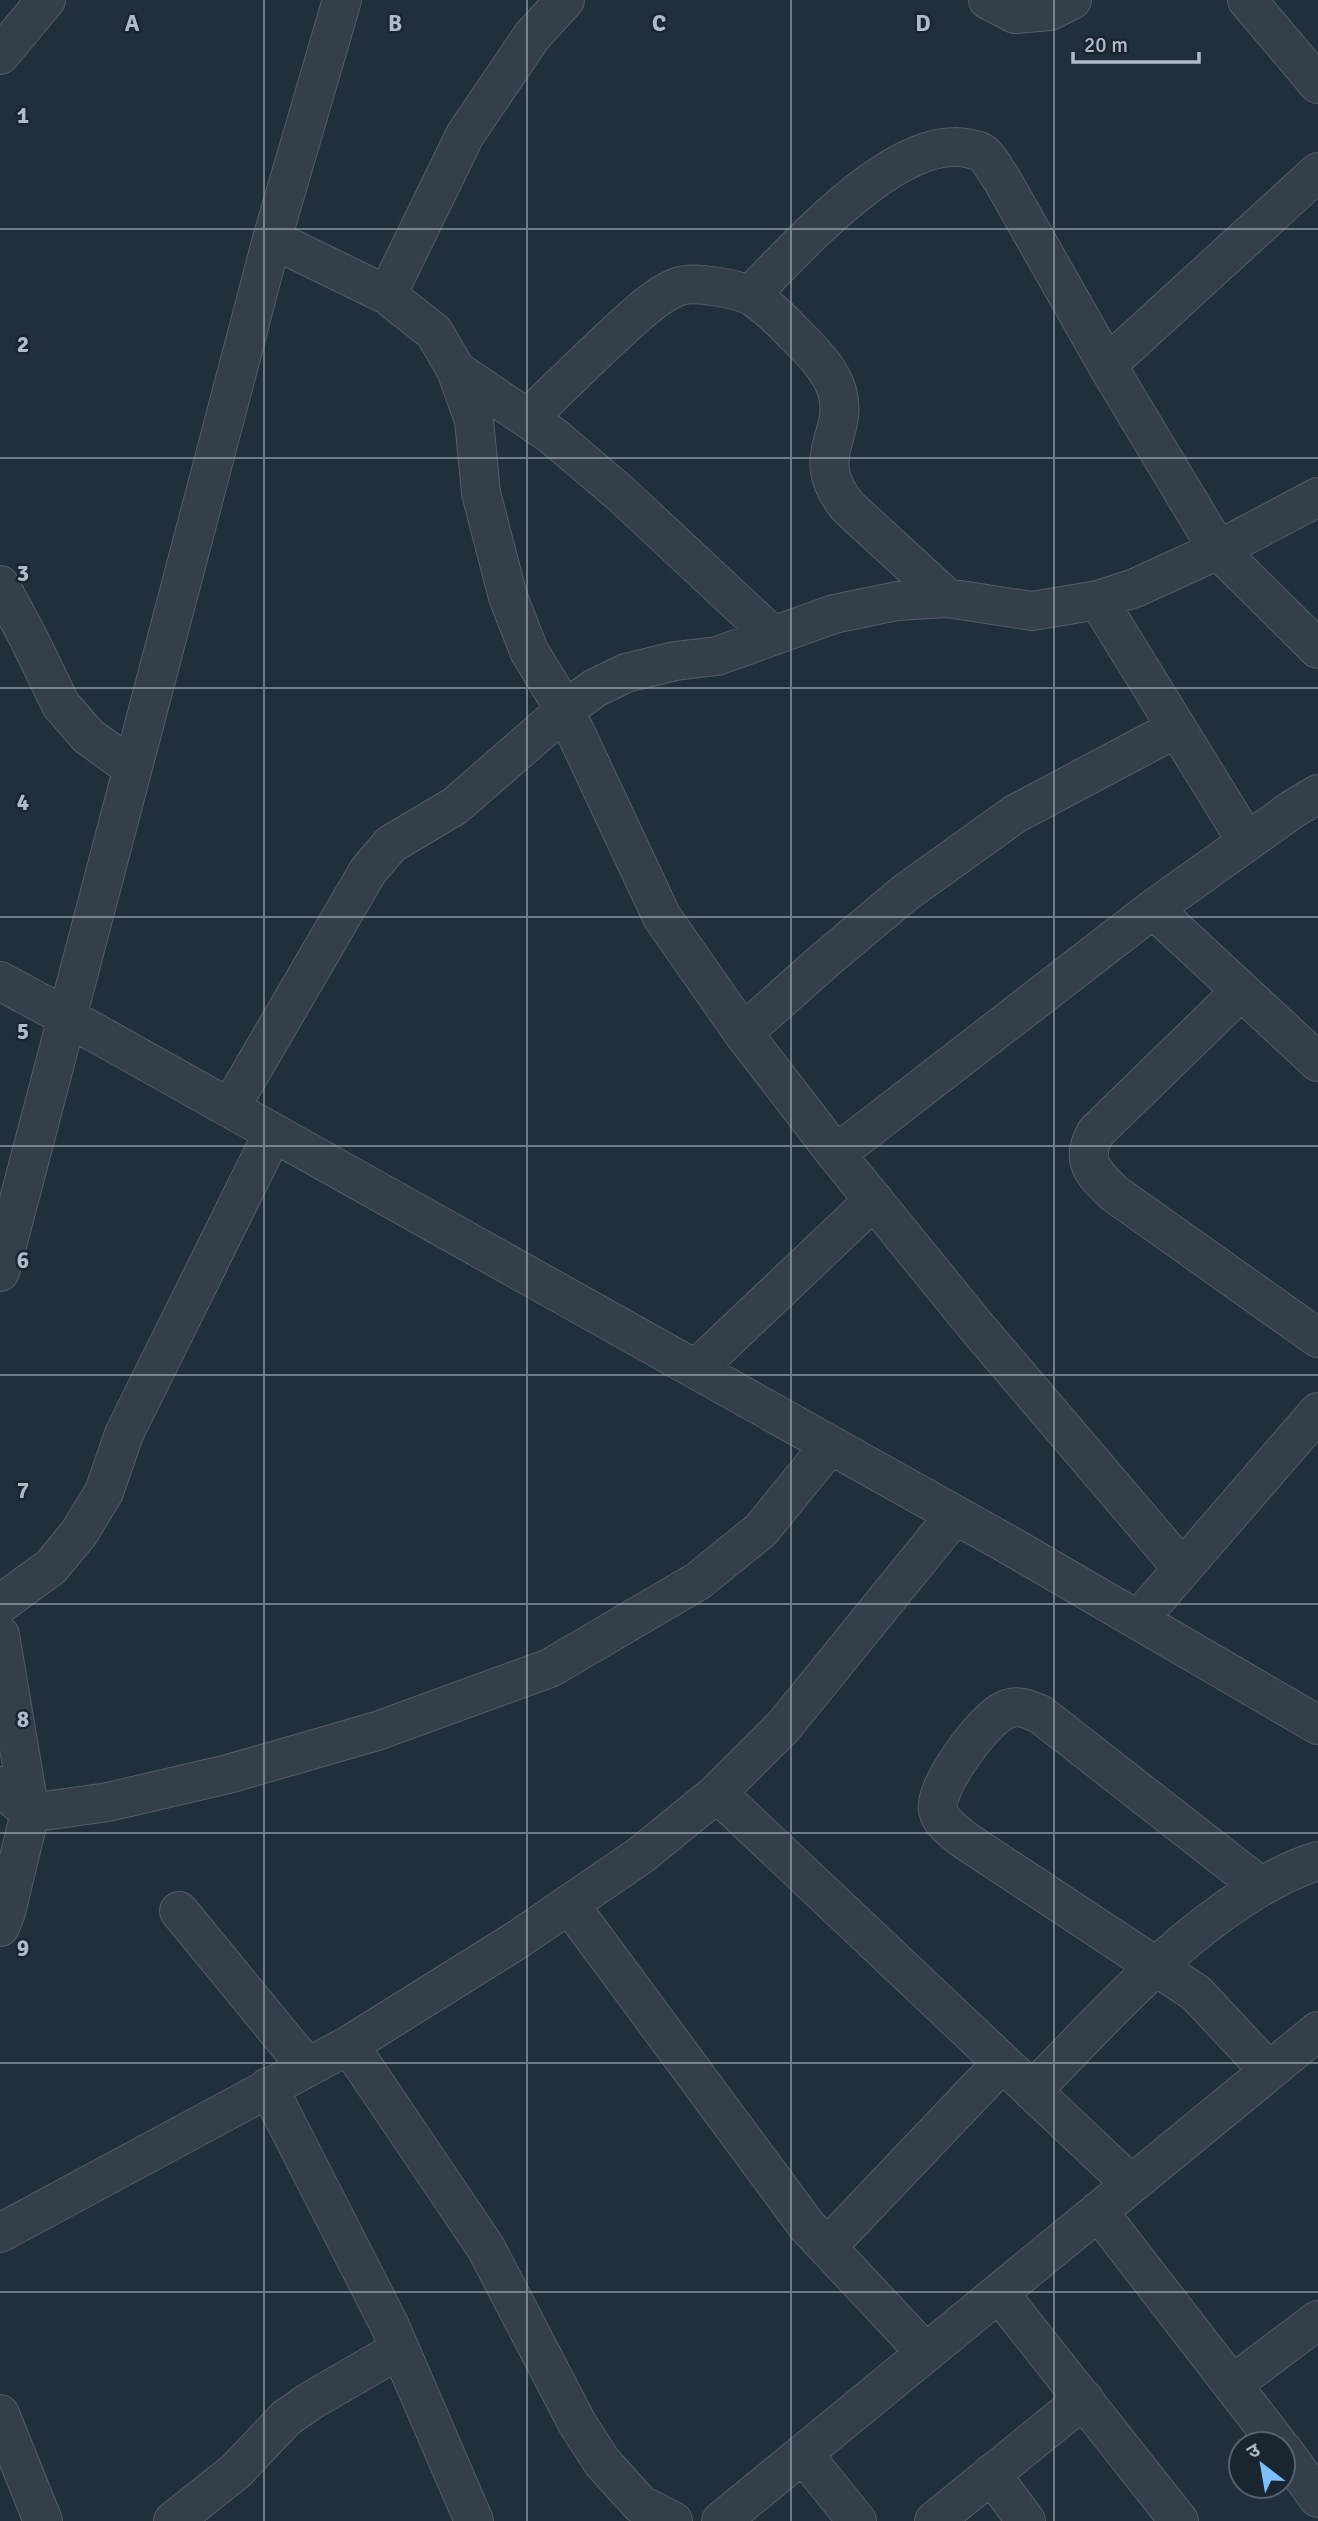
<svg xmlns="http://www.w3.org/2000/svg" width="1318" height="2521" viewBox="0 0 1318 2521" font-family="Signika,'Noto Sans Devanagari',sans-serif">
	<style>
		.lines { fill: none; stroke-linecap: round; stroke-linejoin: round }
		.minor-casing { stroke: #515e69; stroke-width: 40 }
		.minor { stroke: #33404b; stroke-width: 38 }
		.grid { fill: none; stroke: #aebbc8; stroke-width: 2; stroke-opacity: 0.55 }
		.grid-label { font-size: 23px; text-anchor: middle; font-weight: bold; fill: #aebbc8; stroke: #192530; stroke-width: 5; stroke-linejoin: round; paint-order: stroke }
	</style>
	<rect width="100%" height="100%" fill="#1f2f3b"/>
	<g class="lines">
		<g class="minor-casing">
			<path id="minor" d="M988 0 1015 14 1050 11 1072 0
				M1247 0 1318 84
				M0 55 46 0
				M272 239 387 295 434 332 456 370 474 420 481 493 508 597 529 651 565 710 662 917 743 1033 836 1154 975 1325 1182 1568
				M387 295 465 135 532 36 565 0
				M750 295C797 249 899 130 971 149 974 150 978 150 981 152 989 157 995 170 1001 178L1107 365 1218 550 1318 649
				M1107 365 1318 172
				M456 370 553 436 621 494 773 636
				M528 418C560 387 591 356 624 326 639 312 661 292 680 286 695 281 739 289 753 297 765 305 775 314 785 324 804 344 829 365 837 391 850 436 806 455 848 507L947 598
				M0 585 28 637 61 705 88 736 132 768
				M1098 600 1247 842
				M1153 909 1318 1062
				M0 981 67 1017 1009 1545 1318 1725
				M1241 991 1096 1132C1079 1161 1094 1174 1115 1194L1318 1338
				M743 1033 825 960 905 893 1015 814 1177 728
				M230 1108 368 871 391 844 455 806 565 710 595 688 626 673 675 661 717 656 834 614 897 601 947 598 1032 611 1098 600 1135 588 1218 550 1318 497
				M836 1154 1153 909 1293 809 1318 794
				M0 1272 272 239 342 0
				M696 1369 874 1200
				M0 1604 51 1567 79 1533 104 1492 124 1434 273 1133
				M1138 1620 1318 1412
				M0 1635 30 1813 6 1912 0 1927
				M0 1786 30 1813 108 1802 228 1774 377 1731 550 1668 698 1581 761 1530 830 1445
				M717 1793 1131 2184
				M1260 1886 1040 1714C1027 1709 1018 1704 1005 1710 984 1719 933 1788 938 1810 941 1824 955 1832 966 1841L1196 1993 1269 2071
				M569 1904 807 2226 926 2353
				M179 1911 307 2067
				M349 2045 486 2248 577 2423 602 2462 640 2504 673 2521
				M268 2087 389 2324 474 2521
				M1032 2091C1095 2027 1154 1960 1228 1908 1256 1889 1285 1871 1318 1861
				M1098 2211 1278 2444
				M0 2233 349 2045 517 1940 641 1855 717 1793 783 1727 955 1515
				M827 2247 1002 2063
				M999 2293 1179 2521
				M1233 2384 1318 2320
				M0 2414 43 2521
				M1283 2450 1318 2498
				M803 2454 857 2521
				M991 2474 1026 2521
				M173 2521 236 2471 286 2418 312 2400 400 2349
				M721 2521 1318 2031
				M934 2521 1084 2399"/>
		</g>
		<use href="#minor" class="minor"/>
	</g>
	<path class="grid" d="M264 0V2521M527 0V2521M791 0V2521M1054 0V2521M0 229H1318M0 458H1318M0 688H1318M0 917H1318M0 1146H1318M0 1375H1318M0 1604H1318M0 1833H1318M0 2063H1318M0 2292H1318"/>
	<g class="grid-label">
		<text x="132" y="31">A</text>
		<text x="395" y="31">B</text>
		<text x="659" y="31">C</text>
		<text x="923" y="31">D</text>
		<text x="23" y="123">1</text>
		<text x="23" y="352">2</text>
		<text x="23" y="581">3</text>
		<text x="23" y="810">4</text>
		<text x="23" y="1039">5</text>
		<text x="23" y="1268">6</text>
		<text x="23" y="1498">7</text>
		<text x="23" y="1727">8</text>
		<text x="23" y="1956">9</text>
	</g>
	<g transform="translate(1262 2465) rotate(329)"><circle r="33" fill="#192530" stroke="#55616d" stroke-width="2"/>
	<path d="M0-5L12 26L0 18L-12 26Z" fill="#7cbfff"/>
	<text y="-10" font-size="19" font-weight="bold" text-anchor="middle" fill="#aebbc8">उ</text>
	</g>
	<path d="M1073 52v10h126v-10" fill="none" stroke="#aebbc8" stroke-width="3.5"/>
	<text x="1084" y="52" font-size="21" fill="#aebbc8" stroke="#192530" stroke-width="5" paint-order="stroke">20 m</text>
</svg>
